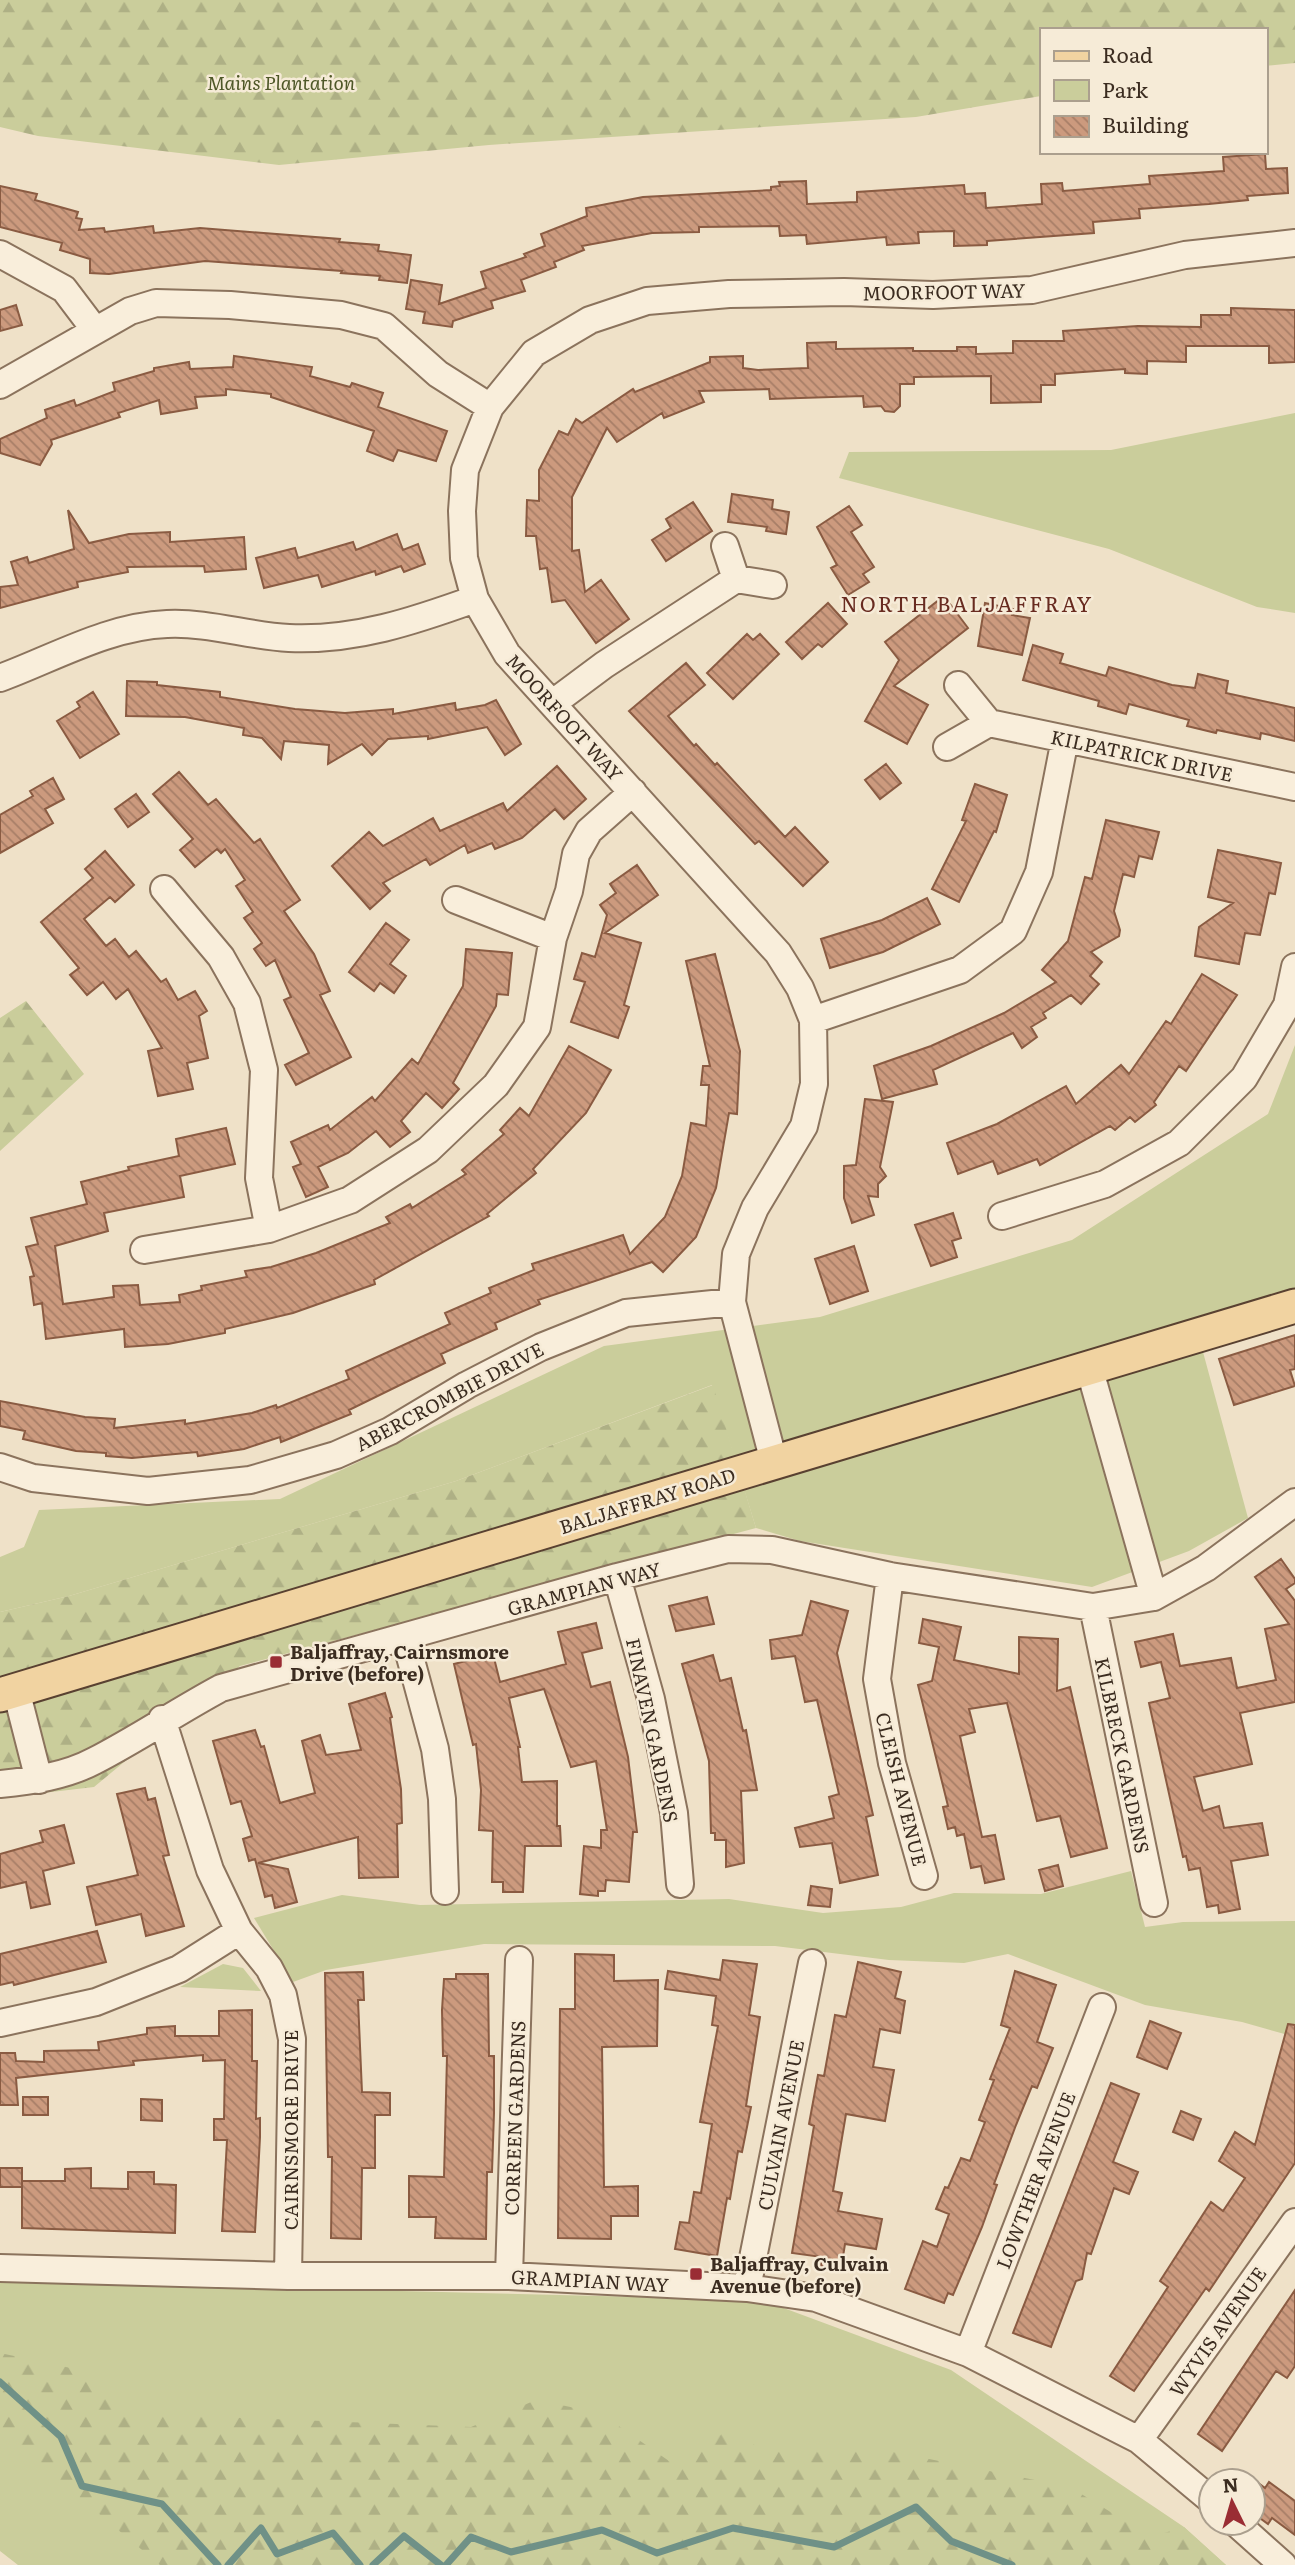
<svg xmlns="http://www.w3.org/2000/svg" width="1295" height="2565" viewBox="0 0 1295 2565" font-family="Literata,serif">
	<style>
		.green { fill: #cacd9b }
		.forest { fill: url(#forest-firs) }
		.lines { fill: none; stroke-linecap: round; stroke-linejoin: round }
		.stream { stroke: #6f9187; stroke-width: 7 }
		.building { fill: url(#building-back-hatch); stroke: #8a5b42; stroke-width: 2 }
		.minor-casing { stroke: #8b735d; stroke-width: 30 }
		.major-casing { stroke: #594131; stroke-width: 37 }
		.minor { stroke: #f9eedb; stroke-width: 26 }
		.major { stroke: #f1d3a1; stroke-width: 33 }
		.poi-dot { fill: #9a2d34; stroke: #f6ebd7; stroke-width: 2.5 }
		.labels { text-anchor: middle; dominant-baseline: central; stroke-width: 5; stroke-linejoin: round; paint-order: stroke }
		.park-label { font-size: 19px; font-style: italic; fill: #4e5727; stroke: #f6ebd7 }
		.street-label { font-size: 19px; fill: #3b2c20; stroke: #f6ebd7 }
		.poi-label { font-size: 19px; font-weight: bold; fill: #3b2c20; stroke: #f6ebd7; text-anchor: start }
		.neighbourhood-label { font-size: 21px; letter-spacing: 2px; fill: #682b20; stroke: #f6ebd7 }
	</style>
	<defs>
		<pattern id="forest-firs" width="22" height="20" patternUnits="userSpaceOnUse" patternTransform="scale(1.75)"><rect width="22" height="20" fill="#cacd9b"/><path d="M5 1l3.5 6h-7zM16 11l3.5 6h-7z" fill="#aeb085"/></pattern>
		<pattern id="building-back-hatch" width="6" height="6" patternUnits="userSpaceOnUse" patternTransform="scale(1.75)"><rect width="6" height="6" fill="#cc9a7e"/><path d="M-1 5l2 2M0 0l6 6M5-1l2 2" fill="none" stroke="#a77e67"/></pattern>
	</defs>
	<rect width="100%" height="100%" fill="#efe1c8"/>
	<path class="green" d="M1295 413V613L1257 607 1109 549 839 478 849 452 1111 450Z
		M1295 1045V1323L1203 1352 1248 1518 1189 1551 1092 1587 800 1541 756 1528 712 1385 456 1481 69 1596 0 1612V1557L24 1547 39 1510 280 1499 604 1346 820 1317 1072 1240 1268 1114Z
		M1131 1871 1145 1927 1183 1922 1295 1921V2037L1242 2022 1145 2005 1008 1954 964 1963 889 1960 775 1946 484 1944 326 1970 293 1982 254 1918 342 1895 420 1905 729 1899 823 1913 901 1907 954 1893 1041 1894Z
		M223 1964 243 1968 261 1991 180 1987Z
		M0 2281 762 2300 951 2370 1184 2527 1226 2565H18L0 2551Z"/>
	<path class="forest" d="M0 0H1295V63L1265 66V30H1041V96L916 117 489 145 279 165 38 136 0 127Z
		M26 1001 84 1074 0 1151V1018Z
		M713 1385 756 1528 240 1666 94 1787 0 1798V1612L69 1596 456 1481Z
		M0 2353 80 2370 122 2413 471 2427 536 2400 600 2413 679 2468 725 2431 769 2452 874 2448 1070 2487 1151 2537 1184 2527 1226 2565H160L0 2431Z"/>
	<g class="lines">
		<path class="stream" d="M0 2382 61 2437 82 2486 162 2504 218 2565
			M228 2565 261 2528 277 2554 333 2533 360 2565
			M373 2565 404 2536 441 2565
			M446 2565 471 2537 511 2552 602 2530 657 2553 733 2528 834 2547 916 2507 951 2541 1012 2565"/>
	</g>
	<path class="building" d="M1265 154 1266 169 1287 168 1288 193 1247 196 1248 200 1209 204 1139 209 1140 218 1093 222 1094 233 987 241V245L954 246V231L918 232 919 243 887 245 886 237 807 244 806 235 780 236 779 226 699 227V232L652 233 582 246 584 250 554 262 556 267 521 280 525 291 491 301 493 308 453 321 452 327 423 323 425 312 406 309 411 280 442 285 439 304 486 288 481 272 526 257 524 254 545 246 541 234 587 216 586 208 643 197 771 190V187L780 186 779 182 806 181 807 204 857 202V192L964 185 965 194 985 193 986 208 1042 204 1041 184 1062 183 1063 191 1150 184 1149 176 1224 171 1223 157Z
		M0 186 37 194 35 200 78 212 76 218 82 219 79 230 104 228 105 232 153 226 154 233 200 228 340 239 339 242 379 245 378 251 411 255 407 283 379 280 380 276 341 273 342 271 205 261 109 274 90 273V259L60 250 62 243 0 227Z
		M16 305 22 325 0 331V310Z
		M1231 308 1295 310V362L1269 363V346H1186V362L1147 361V374L1125 373V369L1055 374V385H1041V402L991 403V376L914 377V384H900V406L894 412 885 411 881 406 864 407 863 396 770 399 769 389 699 391 704 402 664 418 662 413 617 442 607 428 572 497V551L579 550 585 592 601 580 629 619 596 643 565 600 552 602 547 568 540 569 536 536H526L527 500 539 501V470L559 431 568 435 576 419 582 423 633 389 635 392 710 362V357L743 356V368L758 370 808 368 807 343 836 342V349L913 348V351H957V347H976V354L1013 353V341H1064L1063 331 1138 326 1201 327V315H1231Z
		M234 356 312 367 310 376 350 387 352 383 383 393 378 407 447 431 436 461 398 450 393 461 367 451 374 431 271 397V394L226 389V395L195 397 197 408 161 414 159 400 118 413 120 417 51 440 52 444 40 465 0 453V439L47 418 45 410 74 400 76 406 115 391 113 383 154 371V368L189 362 190 369 233 367Z
		M732 494 773 500 772 509 789 512 786 534 766 531 767 527 728 522Z
		M693 502 712 531 666 561 652 540 671 528 666 519Z
		M849 506 862 525 851 532 874 567 863 574 869 582 848 595 831 568 837 565 817 527Z
		M68 510 89 543 129 534 170 532V542L244 537 246 569 205 572 204 566 127 567 128 572 77 582 78 587 0 608V587L18 585 11 562 27 557 29 563 74 549Z
		M397 534 403 550 418 544 425 564 404 572 401 566 376 575 375 571 322 587 318 575 264 588 256 558 295 548 298 558 353 542 356 550Z
		M944 596 968 628 894 686 928 705 907 744 865 721 899 660 885 642Z
		M828 603 847 624 822 647 818 644 802 659 786 642Z
		M985 603 1013 609 1012 615 1030 618 1022 655 978 646Z
		M747 634 753 640 760 634 779 654 733 699 707 673Z
		M1033 645 1063 654 1060 663 1106 676 1109 667 1172 685 1195 688 1198 674 1228 681 1226 693 1295 708V741L1261 733 1260 739 1217 730 1216 733 1187 726 1189 720 1129 704 1126 714 1098 706 1099 701 1023 680Z
		M686 663 705 685 668 716 694 746 696 744 715 765 717 763 785 837 795 827 828 862 803 886 759 841 755 844 629 711Z
		M127 681 157 682V685L220 692V697L295 709 345 713 393 709V714L455 703 456 710 485 705 496 700 521 744 505 755 487 727 428 739V736L388 739 372 755 362 744 328 764 329 745 284 741 281 759 262 738 243 735 244 728 185 717 126 716Z
		M93 692 119 734 80 758 57 721 80 707 77 702Z
		M886 764 901 783 880 799 865 780Z
		M557 766 586 799 564 819 555 809 522 838 495 849 492 843 468 853 465 845 430 865 426 859 383 883 390 891 370 909 332 866 369 832 383 846 433 818 440 831 503 803 507 811Z
		M179 772 208 805 216 799 254 843 260 839 300 900 284 911 314 954 330 991 320 995 351 1057 296 1085 285 1065 309 1053 284 1000 291 997 275 960 266 966 254 949 262 943 244 918 253 912 236 886 245 880 225 849 221 853 217 849 195 867 180 850 193 839 153 794Z
		M53 778 64 799 45 809 53 823 0 853V815L33 796 30 791Z
		M975 784 1007 795 996 832 994 831 959 902 932 889 966 821 962 820Z
		M136 794 149 812 128 827 115 809Z
		M1106 820 1159 832 1152 859 1139 856 1134 877 1123 874 1114 911 1120 930 1119 936 1091 952 1102 962 1090 976 1099 984 1081 1004 1071 995 1043 1013 1046 1018 1031 1027 1037 1037 1022 1048 1013 1033 933 1070 937 1084 882 1099 874 1066 931 1046 1004 1013 1056 982 1042 970 1068 941 1085 877 1092 879Z
		M1218 850 1281 863 1275 894 1269 893 1260 935 1245 933 1239 964 1195 956 1199 927 1233 903 1208 897Z
		M105 851 134 885 115 902 110 897 84 919 106 946 115 939 129 957 136 951 161 982 166 979 178 1000 195 991 207 1011 199 1016 208 1058 187 1063 193 1089 158 1096 148 1051 162 1048 128 989 116 999 103 982 87 995 70 975 79 968 41 922 93 878 85 869Z
		M637 865 658 895 605 933 641 943 624 1005 629 1007 618 1038 571 1022 585 982 574 979 582 953 595 957 607 915 600 905 616 893 610 884Z
		M927 898 940 924 883 952 830 968 821 939 882 920Z
		M386 923 409 940 390 964 406 976 394 993 380 983 374 991 349 972Z
		M466 949 512 953 508 995 497 994 496 1006 453 1083 459 1089 442 1108 426 1093 401 1121 410 1132 390 1147 376 1131 348 1153 318 1167 328 1187 306 1197 293 1167 301 1164 291 1142 328 1125 330 1130 372 1097 375 1101 412 1059 418 1064 463 986Z
		M715 954 740 1051 737 1114 729 1113 716 1188 696 1237 663 1272 652 1262 538 1300 540 1304 495 1323 497 1329 441 1354 445 1363 349 1410 351 1414 281 1442 280 1437 244 1449 198 1456 197 1452 132 1458 106 1456V1453L76 1451 23 1439 25 1431 0 1426V1401L85 1417 115 1419 114 1428 185 1420V1424L252 1413 276 1405 277 1408 349 1379 346 1371 450 1324 445 1313 491 1293 489 1288 534 1270 532 1264 623 1235 630 1254 665 1217 682 1176 691 1123 706 1126 709 1085H701L703 1066H710L686 961Z
		M1202 974 1237 995 1186 1071 1179 1066 1154 1102 1156 1105 1135 1122 1130 1117 1115 1130 1110 1126 1040 1165 1037 1159 998 1174 993 1161 958 1174 947 1143 997 1124 1066 1086 1076 1104 1121 1065 1129 1074 1166 1021 1171 1024Z
		M569 1046 611 1070 586 1113 533 1169 536 1173 487 1214 489 1216 374 1280 375 1284 293 1313 225 1329V1333L168 1344 125 1347 124 1329 46 1339 42 1303 34 1305 30 1277 34 1276 26 1247 38 1244 31 1218 87 1204 81 1182 129 1170 128 1167 179 1156 176 1139 226 1128 235 1164 180 1176 184 1197 104 1213 108 1231 55 1246 63 1304 114 1297 113 1286 138 1285 140 1305 180 1302 179 1295 202 1290 201 1286 247 1277 245 1271 271 1267 316 1253 390 1223 386 1217 410 1204 412 1208 466 1174 462 1170 504 1134 500 1130 520 1108 529 1116Z
		M865 1099 893 1102 880 1167 886 1176 878 1184V1197L868 1196 874 1215 852 1223 844 1198V1166L856 1165Z
		M953 1213 961 1238 952 1241 957 1257 931 1266 915 1225Z
		M854 1246 868 1291 830 1304 815 1259Z
		M1295 1335V1369L1290 1370 1295 1386 1234 1405 1219 1359Z
		M1281 1559 1295 1579V1583L1286 1589 1295 1601V1702L1240 1713 1252 1764 1194 1777 1203 1811 1219 1806 1224 1828 1262 1823 1268 1855 1231 1861 1240 1909 1219 1913 1218 1905 1207 1907 1200 1868 1189 1870 1186 1856 1183 1857 1149 1703 1170 1698 1161 1662 1141 1667 1135 1642 1173 1634 1180 1666 1231 1658 1237 1688 1276 1680 1265 1629 1289 1624 1255 1577Z
		M707 1597 714 1624 676 1631 669 1606Z
		M811 1601 848 1611 837 1653 873 1815 866 1817 878 1875 840 1883 832 1843 800 1847 795 1828 834 1818 829 1797 839 1794 817 1700 805 1702 795 1656 772 1659 770 1640 802 1635Z
		M923 1619 961 1627 954 1660 1019 1674V1637L1058 1639 1057 1691 1070 1687 1107 1848 1071 1857 1060 1816 1037 1821 1007 1703 969 1709 975 1732 960 1736 982 1837 995 1835 1004 1879 985 1883 981 1866 971 1868 964 1834 957 1836 955 1827 948 1829 943 1807 948 1806 918 1685 932 1681 939 1647 919 1643Z
		M596 1623 602 1648 582 1653 591 1687 610 1682 628 1757 637 1832H633L629 1882 606 1880 605 1891H598V1896L580 1894 584 1846 601 1848V1830H607L596 1761 571 1767 544 1689 509 1698 520 1747H518L522 1782 557 1781V1826H560L561 1846H525L523 1892H503V1882H492L493 1831 479 1830 481 1790 476 1744 473 1745 454 1664 493 1654 500 1682 566 1664 558 1632Z
		M713 1655 720 1681 731 1678 743 1731 746 1730 757 1790 741 1791 744 1863 726 1867V1840H715V1833H711L709 1761 682 1664Z
		M385 1693 392 1717 390 1718 401 1789 402 1823 397 1824 398 1877 359 1878 358 1837 258 1863 288 1869 297 1902 275 1908 272 1895 265 1897 255 1859 249 1861 243 1839 252 1836 241 1801 231 1804 213 1741 255 1730 261 1747 264 1746 280 1803 315 1793 302 1741 320 1735 326 1755 361 1750 349 1704Z
		M145 1788 148 1800 155 1798 169 1855 163 1856 184 1926 146 1936 141 1914 96 1925 87 1887 138 1875 117 1794Z
		M64 1825 74 1863 43 1871 50 1904 31 1908 26 1882 0 1888V1854L43 1842 40 1831Z
		M1058 1865 1063 1886 1045 1891 1039 1870Z
		M811 1886 832 1889 830 1907 808 1905Z
		M97 1931 106 1962 14 1985 13 1982 0 1985V1954Z
		M575 1954 614 1955V1981L658 1980 657 2046 602 2047 604 2187 638 2186V2216H611V2239L558 2238 560 2009H575Z
		M723 1960 757 1964 749 2015 760 2017 746 2106 751 2107 742 2152 738 2151 730 2199 727 2198 717 2256 675 2249 680 2222 689 2223 694 2192 701 2193 712 2124 700 2122 718 2026 712 2025 716 1996 665 1989 668 1971 720 1980Z
		M858 1962 901 1972 895 1998 905 2001 900 2033 880 2029 873 2067 894 2070 885 2121 846 2114 833 2191 842 2193 838 2211 882 2219 876 2249 845 2244 841 2269 821 2266 822 2257 792 2253 814 2126 809 2124 818 2075 824 2076 835 2015 846 2017Z
		M1015 1971 1056 1985 1037 2042 1053 2048 1037 2088 1032 2086 1016 2125 994 2184 997 2185 982 2227 953 2295 948 2293 944 2303 905 2289 923 2241 937 2247 949 2214 936 2209 945 2187 948 2188 961 2158 970 2161 985 2122 979 2120 994 2080 990 2079 1010 2028 1001 2025Z
		M363 1972 364 2000H358L362 2092 390 2093V2115H375V2168H362L361 2239 331 2238 332 2157H328L325 1973Z
		M456 1974H488L489 2056H494V2113L492 2172H487L486 2239 435 2238 436 2217H409V2176L444 2177 447 2056H443L442 2010 444 1979H456Z
		M252 2010V2061H257L256 2119 260 2118V2137L255 2232 222 2231 227 2140H214V2119H224L225 2060 203 2061V2055L133 2061 134 2065 16 2078 18 2105H0V2053H15L16 2061 44 2062V2051L99 2050 98 2042 147 2034V2028L175 2026V2036H219V2011Z
		M1150 2021 1181 2033 1167 2069 1137 2057Z
		M1288 2024 1295 2025V2163L1209 2291 1206 2288 1134 2391 1110 2376 1168 2287 1160 2281 1211 2202 1223 2211 1245 2178 1219 2161 1235 2132 1255 2145Z
		M1111 2083 1139 2094 1113 2162 1138 2172 1129 2194 1114 2188 1091 2254 1087 2253 1082 2279 1076 2281 1051 2347 1013 2333Z
		M23 2097H48V2115H23Z
		M141 2099 162 2100V2121L141 2120Z
		M1181 2111 1201 2119 1193 2140 1173 2132Z
		M0 2168H22V2187H0Z
		M91 2168V2188L128 2189V2172H154V2184L176 2185 175 2233 22 2228V2181H65V2169Z
		M1295 2290V2366L1287 2378 1276 2371 1222 2451 1198 2434Z
		M1253 2479 1265 2488 1269 2482 1295 2501V2535L1272 2518 1268 2524 1253 2513Z"/>
	<g class="lines">
		<g class="minor-casing">
			<path id="minor" d="M0 254 64 289 95 330
				M0 385 130 311 156 303 230 305 341 315 384 326 438 374 490 407
				M725 546 736 579
				M0 678C54 658 109 626 167 624 209 622 248 636 289 638 355 641 414 621 475 599
				M958 685 989 723 1295 787
				M553 703 604 665 736 579 773 585
				M947 747 989 723
				M164 889 221 957 247 1003 264 1070 259 1178 269 1229
				M456 900 553 938
				M813 1020 960 970 1013 931 1039 872 1065 739
				M1002 1216 1105 1184 1179 1143 1244 1078 1287 1005 1295 967
				M144 1250 269 1229 350 1200 428 1150 496 1085 537 1027 553 938 569 891 576 854 589 831 633 792
				M1089 1367 1154 1597
				M774 1462 732 1302 736 1254 755 1208 804 1126 814 1084 813 1020 800 988 778 953 507 654 475 599 464 558 462 511 465 470 490 407 534 353 590 320 647 301 729 294 844 292 933 295 1032 290 1185 255 1295 243
				M0 1467 33 1478 148 1491 250 1480 336 1455 390 1431 467 1385 541 1347 626 1313 732 1302
				M890 1576 877 1679 892 1763 924 1876
				M617 1577 651 1699 674 1813 680 1884
				M1093 1607 1154 1903
				M405 1638 435 1749 442 1799 445 1891
				M16 1690 39 1780
				M162 1719 210 1870 239 1931 269 1968 283 1995 292 2039 288 2276
				M0 1784C31 1781 66 1776 94 1761 137 1739 178 1711 221 1688L617 1577 728 1549 772 1550 890 1576 1093 1607 1154 1597 1206 1568 1295 1502
				M0 2023 96 2002 179 1969 239 1931
				M0 2268 288 2276H509L747 2288 816 2298 968 2353 1139 2440 1211 2500
				M509 2276 519 1960
				M747 2288 812 1963
				M968 2353 1102 2007
				M1139 2440 1295 2222
				M1236 2523 1283 2565"/>
		</g>
		<g class="major-casing">
			<path id="major" d="M0 1695 1295 1306"/>
		</g>
		<use href="#minor" class="minor"/>
		<use href="#major" class="major"/>
	</g>
	<g class="poi-dot">
		<rect x="269" y="1655" width="14" height="14" rx="3.5"/>
		<rect x="689" y="2267" width="14" height="14" rx="3.5"/>
	</g>
	<g class="labels">
		<g class="park-label">
			<text x="281" y="82">Mains Plantation</text>
		</g>
		<g class="street-label">
			<text transform="translate(944 291) rotate(-1)">MOORFOOT WAY</text>
			<text transform="translate(565 717) rotate(48)">MOORFOOT WAY</text>
			<text transform="translate(1142 755) rotate(12)">KILPATRICK DRIVE</text>
			<text transform="translate(449 1396) rotate(-28)">ABERCROMBIE DRIVE</text>
			<text transform="translate(647 1500) rotate(-17)">BALJAFFRAY ROAD</text>
			<text transform="translate(584 1588) rotate(-15)">GRAMPIAN WAY</text>
			<text transform="translate(653 1730) rotate(78)">FINAVEN GARDENS</text>
			<text transform="translate(1123 1755) rotate(78)">KILBRECK GARDENS</text>
			<text transform="translate(902 1789) rotate(76)">CLEISH AVENUE</text>
			<text transform="translate(514 2118) rotate(-88)">CORREEN GARDENS</text>
			<text transform="translate(780 2125) rotate(-79)">CULVAIN AVENUE</text>
			<text transform="translate(290 2130) rotate(-90)">CAIRNSMORE DRIVE</text>
			<text transform="translate(1035 2180) rotate(-69)">LOWTHER AVENUE</text>
			<text transform="translate(590 2280) rotate(3)">GRAMPIAN WAY</text>
			<text transform="translate(1217 2331) rotate(-55)">WYVIS AVENUE</text>
		</g>
		<g class="poi-label">
			<text x="290" y="1651">Baljaffray, Cairnsmore<tspan x="290" dy="22">Drive (before)</tspan></text>
			<text x="710" y="2263">Baljaffray, Culvain<tspan x="710" dy="22">Avenue (before)</tspan></text>
		</g>
		<g class="neighbourhood-label">
			<text x="967" y="602">NORTH BALJAFFRAY</text>
		</g>
	</g>
	<rect x="1040" y="28" width="228" height="126" fill="#f6ebd7" stroke="#ab9f8e" stroke-width="2"/>
	<rect x="1054" y="51" width="35" height="10" fill="#f1d3a1" stroke="#ab9f8e" stroke-width="2"/>
	<text x="1102" y="63" font-size="21" fill="#3b2c20">Road</text>
	<rect x="1054" y="80" width="35" height="21" fill="#cacd9b" stroke="#ab9f8e" stroke-width="2"/>
	<text x="1102" y="98" font-size="21" fill="#3b2c20">Park</text>
	<rect x="1054" y="116" width="35" height="21" fill="url(#building-back-hatch)" stroke="#ab9f8e" stroke-width="2"/>
	<text x="1102" y="133" font-size="21" fill="#3b2c20">Building</text>
	<g transform="translate(1232 2502) rotate(355)"><circle r="33" fill="#f6ebd7" stroke="#ab9f8e" stroke-width="2"/>
	<path d="M0-5L12 26L0 18L-12 26Z" fill="#9a2d34"/>
	<text y="-10" font-size="19" font-weight="bold" text-anchor="middle" fill="#3b2c20">N</text>
	</g>
</svg>
